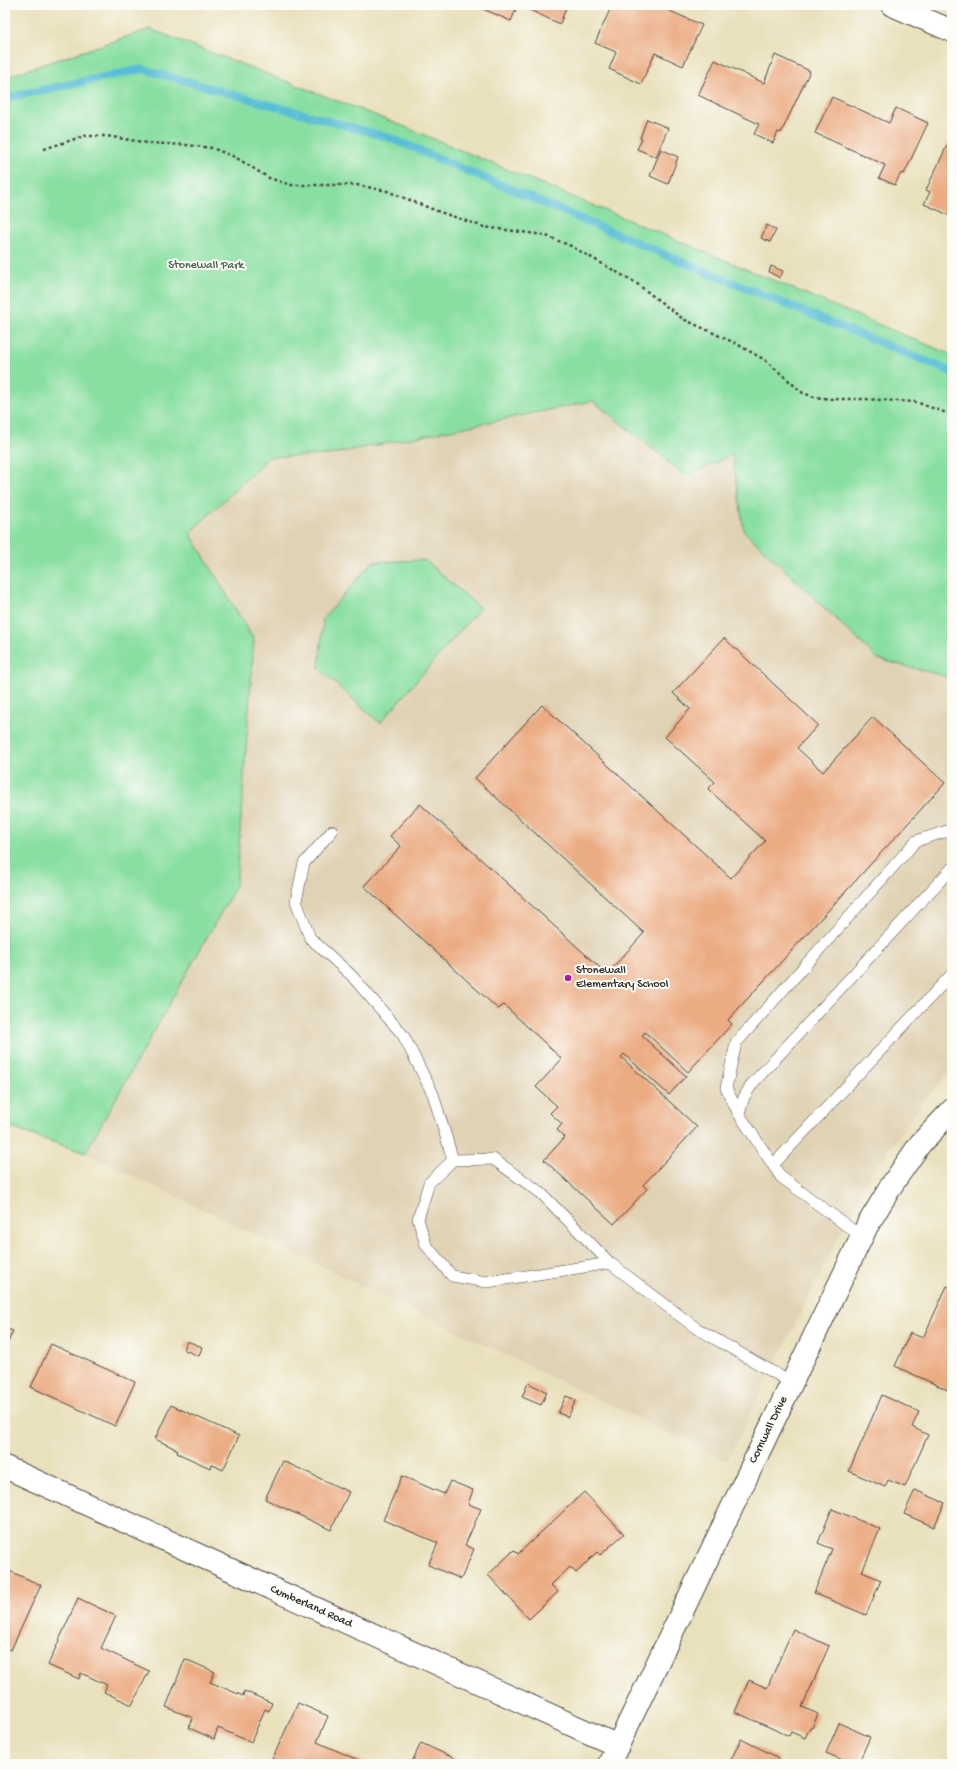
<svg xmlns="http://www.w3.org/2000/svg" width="957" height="1769" viewBox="0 0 957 1769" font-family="'Gochi Hand',sans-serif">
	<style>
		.built { fill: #e0d2b4 }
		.green { fill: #89dfa2; stroke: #5a8566 }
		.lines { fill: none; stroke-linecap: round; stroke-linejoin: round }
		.stream { stroke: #58bed6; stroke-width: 8 }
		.building { fill: #ebac83 }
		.lane-casing { stroke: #484641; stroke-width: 12 }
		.street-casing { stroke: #484641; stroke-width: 24 }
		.secondary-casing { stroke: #484641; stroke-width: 24 }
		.path { stroke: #484641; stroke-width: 2.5; stroke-dasharray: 3 3; stroke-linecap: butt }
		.lane { stroke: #fff; stroke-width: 11 }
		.street { stroke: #fff; stroke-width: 22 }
		.secondary { stroke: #fff; stroke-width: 22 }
		.poi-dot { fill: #b5179e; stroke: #fdfcf7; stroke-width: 1.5 }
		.labels { text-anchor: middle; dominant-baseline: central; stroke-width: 4; stroke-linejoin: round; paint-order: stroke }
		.park-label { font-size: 12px; fill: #47614f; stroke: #fdfcf7 }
		.poi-label { font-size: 12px; fill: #2b2b2b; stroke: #fdfcf7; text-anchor: start }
		.street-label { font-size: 12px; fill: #2b2b2b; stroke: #fdfcf7 }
	</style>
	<rect width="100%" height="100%" fill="#fdfcf7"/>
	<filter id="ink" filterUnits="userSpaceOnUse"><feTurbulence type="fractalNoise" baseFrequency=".025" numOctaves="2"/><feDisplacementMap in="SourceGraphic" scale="8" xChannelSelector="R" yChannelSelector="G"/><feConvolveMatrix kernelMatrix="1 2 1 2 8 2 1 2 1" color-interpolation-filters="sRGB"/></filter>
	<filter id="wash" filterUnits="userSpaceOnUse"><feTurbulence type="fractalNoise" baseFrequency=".012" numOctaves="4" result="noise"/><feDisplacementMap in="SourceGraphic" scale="16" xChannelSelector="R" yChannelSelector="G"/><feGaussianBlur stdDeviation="0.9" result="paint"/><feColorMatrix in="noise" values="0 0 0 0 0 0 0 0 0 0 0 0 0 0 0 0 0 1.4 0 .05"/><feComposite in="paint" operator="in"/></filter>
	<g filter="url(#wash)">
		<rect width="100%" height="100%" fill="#e9e0bc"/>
		<path class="built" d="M593 401 686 476 733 455 744 531 878 659 952 678V1069L922 1103 868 1178 727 1461 85 1153 236 886 254 640 190 533 269 457 328 455Z"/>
		<path class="green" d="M150 29 403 126 952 355V678L878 659 744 531 732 455 686 476 593 401 328 455 269 457 190 533 254 640 236 886 85 1153 5 1126V77Z
			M425 560 480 608 380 723 319 669 323 619 372 562Z"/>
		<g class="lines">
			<path class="stream" d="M5 98 142 69 390 138 699 269 952 372"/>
		</g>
		<g id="blocks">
			<path class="building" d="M482 5H518L511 21 481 8Z
				M519 5H567L560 24Z
				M612 5H664L663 8 702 25 683 66 655 53 641 84 609 69 616 52 595 43Z
				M775 55 810 71 781 133 778 132 773 143 754 134 759 124 698 95 715 60 764 83Z
				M832 97 889 123 896 108 928 123 904 174 901 173 895 185 879 178 885 165 815 133Z
				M647 119 668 128 656 157 637 149 642 139 640 138Z
				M952 135V214L951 216 924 204 930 192 926 190Z
				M661 149 678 157 668 184 650 176Z
				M767 225 776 230 770 242 761 238Z
				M771 266 783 271 780 278 769 272Z
				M724 638 818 725 797 748 823 772 873 717 945 783 728 1020 732 1024 688 1072 645 1032 642 1036 686 1076 669 1095 624 1054 621 1057 697 1127 643 1185 647 1189 614 1224 544 1160 565 1137 557 1130 562 1124 550 1113 557 1106 536 1087 562 1059 504 1005 498 1009 364 886 401 846 390 836 420 804 607 974 644 933 475 778 542 705 731 878 765 841 708 789 715 782 665 737 690 709 673 693Z
				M947 1286 952 1288V1392L895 1366 910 1333 923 1338Z
				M5 1328 13 1331 5 1349Z
				M187 1341 202 1347 199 1356 184 1350Z
				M51 1344 135 1382 115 1426 31 1387Z
				M528 1383 547 1392 541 1405 522 1397Z
				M882 1395 919 1412 912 1427 928 1435 905 1487 888 1480 885 1487 849 1471Z
				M566 1396 576 1400 568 1417 558 1413Z
				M171 1405 239 1436 223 1470 211 1464 210 1468 177 1453 178 1450 155 1439Z
				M283 1461 349 1492 331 1530 265 1499Z
				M402 1476 444 1494 450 1481 473 1490 468 1504 481 1509 465 1545 474 1549 461 1579 428 1565 438 1543 383 1520Z
				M915 1490 945 1503 934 1527 904 1514Z
				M584 1492 624 1534 600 1555 597 1552 576 1573 570 1567 551 1585 558 1592 529 1619 488 1575 514 1550 518 1554Z
				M832 1509 880 1529 862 1572 881 1580 866 1615 814 1593 832 1549 818 1543Z
				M5 1569 41 1585 11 1650 5 1648Z
				M78 1598 116 1616 101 1648 149 1671 132 1705 104 1692 107 1685 81 1673 79 1679 48 1665Z
				M793 1629 829 1646 802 1707 818 1714 812 1728 810 1727 805 1738 791 1732 789 1736 735 1712 749 1680 767 1688Z
				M185 1659 215 1672 210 1682 243 1696 244 1691 272 1703 269 1711 265 1709 251 1742 218 1728 214 1739 189 1728 193 1718 166 1707Z
				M298 1703 328 1716 317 1742 367 1764H270Z
				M839 1723 870 1737 858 1764H852L826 1753Z
				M741 1739 779 1758 776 1764H729Z
				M421 1743 456 1759 454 1764H411Z"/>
		</g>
	</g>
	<g filter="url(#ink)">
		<use href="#blocks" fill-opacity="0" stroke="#484641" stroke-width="1"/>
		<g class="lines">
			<g class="lane-casing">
				<path id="lane" d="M332 831 304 863 296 901 310 938 351 975 403 1035 433 1094 453 1160
					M739 1114 744 1097 752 1084 952 868
					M773 1165 952 974
					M862 1237 781 1177 739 1114 726 1088 736 1043 916 841 947 831 952 836
					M610 1263 487 1282 452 1276 426 1245 418 1219 429 1183 453 1160 493 1159 541 1193 610 1263 696 1328 792 1383"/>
			</g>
			<g class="street-casing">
				<path id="street" d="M5 1467 618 1746
					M609 1764 867 1226 893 1183 920 1144 952 1110"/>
			</g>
			<g class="secondary-casing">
				<path id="secondary" d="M892 5 952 31"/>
			</g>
			<path class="path" d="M44 149 84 136H107L148 143 187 145 212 148 235 157 269 178 291 185H357L387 191 437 211 484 227 544 235 571 246 636 283 683 319 735 343 765 360 803 393 814 397 832 399H865L916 402 952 415"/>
			<use href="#lane" class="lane"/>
			<use href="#street" class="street"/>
			<use href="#secondary" class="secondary"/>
		</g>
	</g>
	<circle class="poi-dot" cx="568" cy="978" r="4"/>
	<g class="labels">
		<g class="park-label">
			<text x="206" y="266">Stonewall Park</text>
		</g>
		<g class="poi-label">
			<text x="576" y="971">Stonewall<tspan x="576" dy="14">Elementary School</tspan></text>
		</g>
		<g class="street-label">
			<text transform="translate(769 1430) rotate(-64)">Cornwall Drive</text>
			<text transform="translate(311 1607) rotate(24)">Cumberland Road</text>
		</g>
	</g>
	<rect width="957" height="1769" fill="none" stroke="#fdfcf7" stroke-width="20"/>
</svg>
